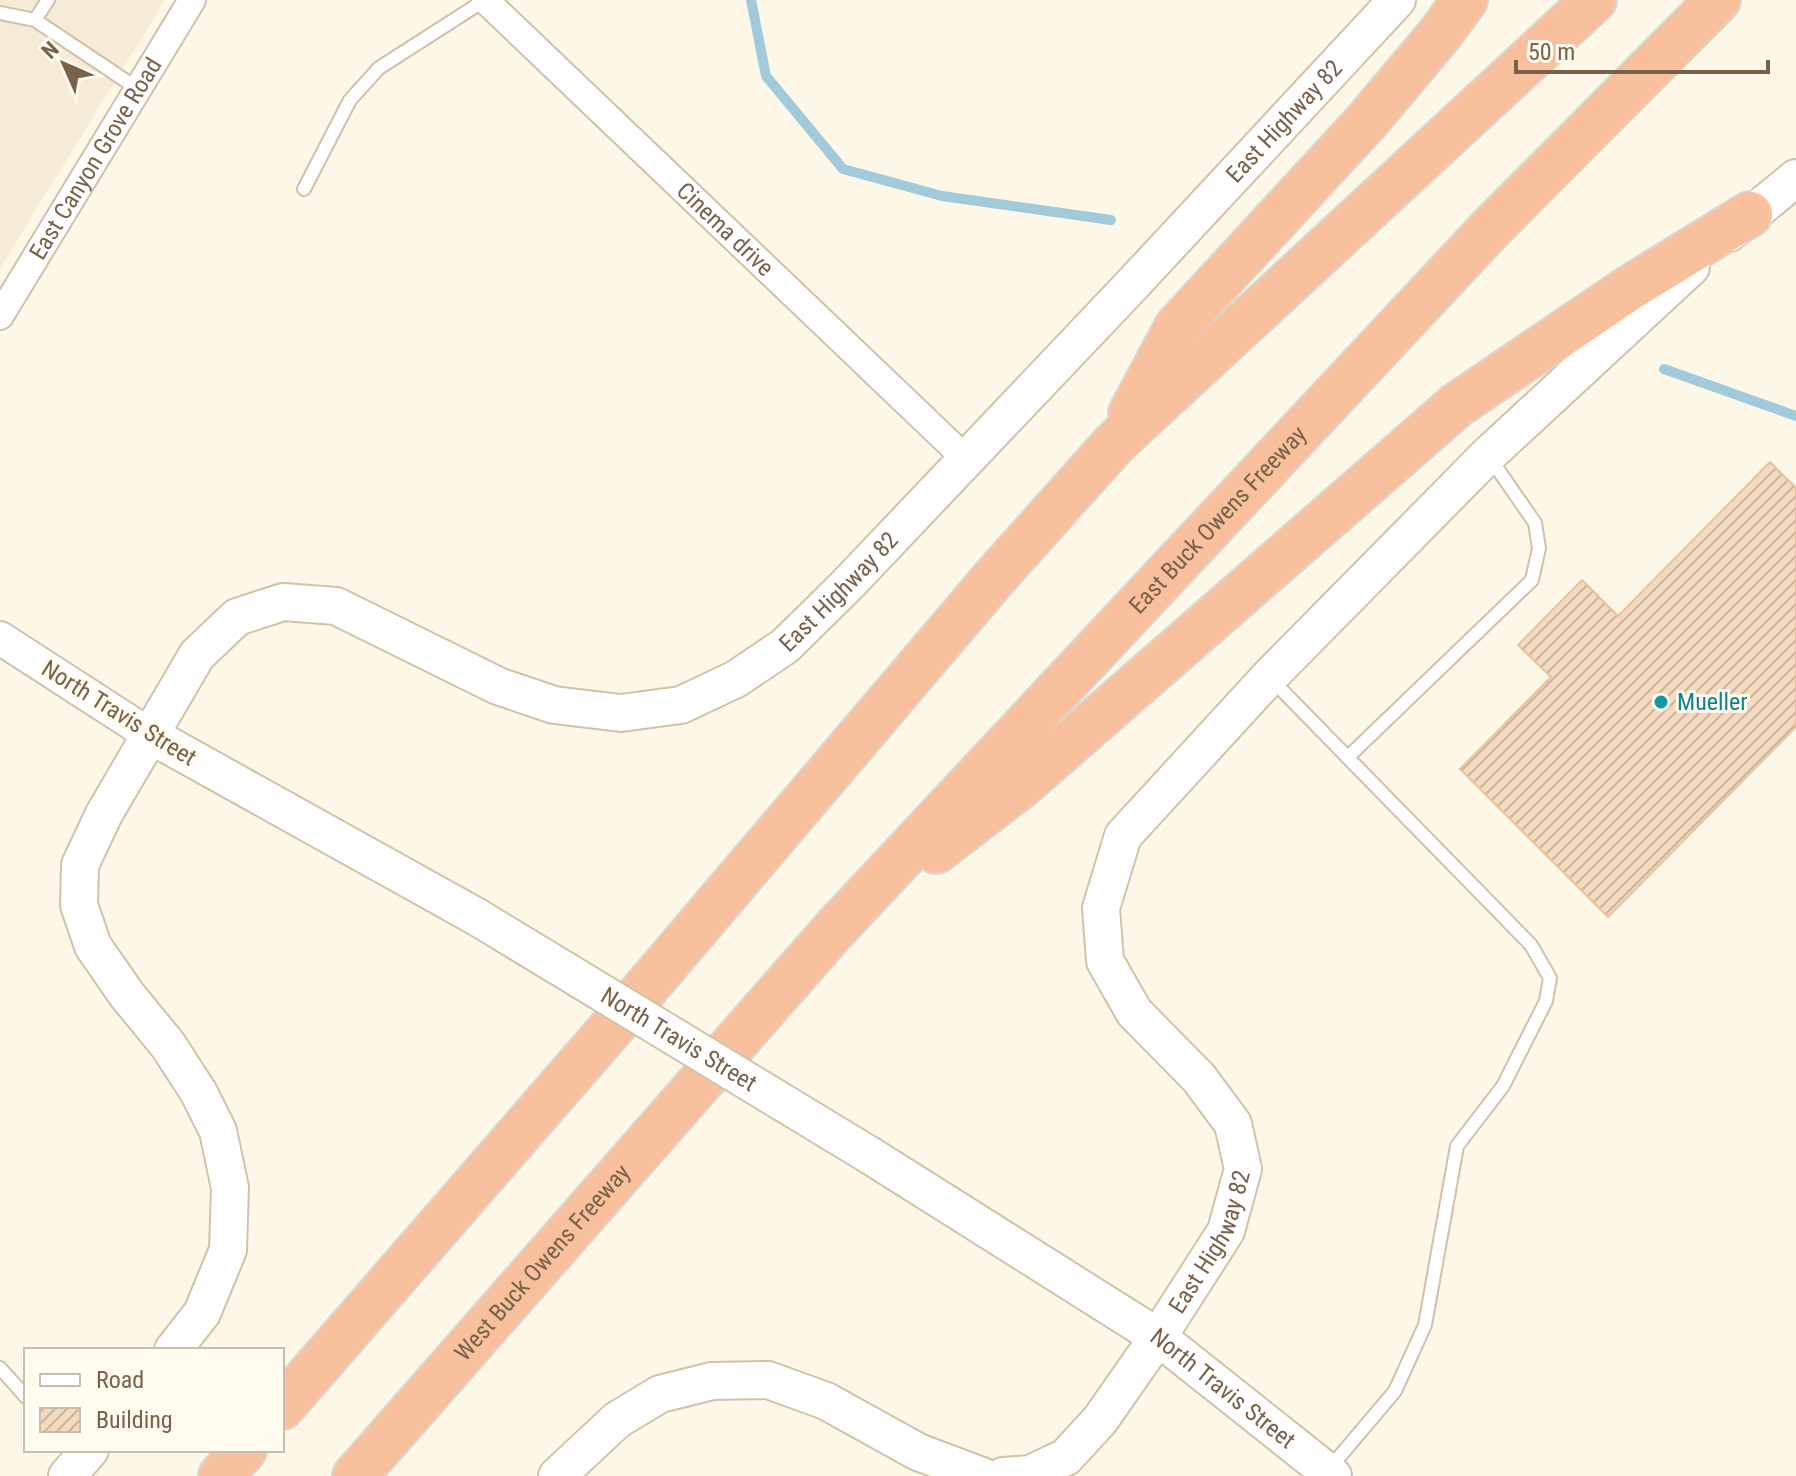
<svg xmlns="http://www.w3.org/2000/svg" width="1796" height="1476" viewBox="0 0 1796 1476" font-family="'Roboto Condensed',sans-serif">
	<style>
		.residential { fill: #f5ebd6 }
		.lines { fill: none; stroke-linecap: round; stroke-linejoin: round }
		.stream { stroke: #a1cada; stroke-width: 10 }
		.building { fill: url(#building-hatch); stroke: #e7c39e; stroke-width: 2 }
		.service-casing { stroke: #d0c0ac; stroke-width: 16 }
		.minor-casing { stroke: #d0c0ac; stroke-width: 30 }
		.tertiary-casing { stroke: #d0c0ac; stroke-width: 36 }
		.secondary-casing { stroke: #d3c2aa; stroke-width: 40 }
		.motorway-casing { stroke: #dcd6d0; stroke-width: 48 }
		.service { stroke: #fff; stroke-width: 12 }
		.minor { stroke: #fff; stroke-width: 26 }
		.tertiary { stroke: #fff; stroke-width: 32 }
		.secondary { stroke: #fff; stroke-width: 36 }
		.motorway { stroke: #f9c09d; stroke-width: 44 }
		.secondary-bridge-casing { stroke: #d3c2aa; stroke-width: 40; stroke-linecap: butt }
		.secondary-bridge { stroke: #fff; stroke-width: 36 }
		.culture-dot { fill: #0f9aa8; stroke: #fffbef; stroke-width: 3 }
		.labels { text-anchor: middle; dominant-baseline: central; stroke-width: 6; stroke-linejoin: round; paint-order: stroke }
		.street-label { font-size: 24px; fill: #79614a; stroke: #fffbef }
		.culture-label { font-size: 24px; fill: #0d838f; stroke: #fffbef; text-anchor: start }
	</style>
	<defs>
		<pattern id="building-hatch" width="6" height="6" patternUnits="userSpaceOnUse" patternTransform="scale(2)"><rect width="6" height="6" fill="#f4dabe"/><path d="M-1 1l2-2M0 6l6-6M5 7l2-2" fill="none" stroke="#cab49c"/></pattern>
	</defs>
	<rect width="100%" height="100%" fill="#fdf7e8"/>
	<path class="residential" d="M0 0H165L0 268Z"/>
	<g class="lines">
		<path class="stream" d="M751 0 766 76 843 169 942 196 1111 220
			M1664 369 1796 416"/>
	</g>
	<path class="building" d="M1770 462 1796 488V727L1608 917 1460 769 1551 677 1518 645 1582 580 1618 616Z"/>
	<g class="lines">
		<g class="service-casing">
			<path id="service" d="M0 13 35 20 138 89
				M35 20 48 0
				M304 189 350 100 379 68 485 0
				M1270 678 1531 945 1550 978 1546 1001 1503 1086 1457 1146 1425 1325 1395 1391 1329 1469
				M1348 757 1532 580 1539 548 1535 523 1490 458
				M0 1368 26 1397"/>
		</g>
		<g class="minor-casing">
			<g id="minor">
				<path id="s1" d="M485 0 966 459"/>
				<path id="s2" d="M0 316 192 0"/>
			</g>
		</g>
		<g class="tertiary-casing">
			<path id="tertiary" d="M0 638 150 735"/>
		</g>
		<g class="secondary-casing">
			<g id="secondary">
				<path d="M1729 233 1796 178"/>
				<path d="M150 735 477 917"/>
				<path id="s3" d="M871 1156 1158 1337 1333 1476"/>
				<path id="s4" d="M173 1350 202 1313 228 1250 230 1188 218 1131 199 1093 168 1045 127 995 93 946 79 905 80 865 104 814 197 655 237 617 283 602 336 606 498 686 554 705 621 713 681 705 736 679 785 646 847 585 1129 288 1397 0"/>
				<path d="M67 1476 90 1450"/>
				<path d="M557 1476 617 1420 660 1394 712 1381 768 1380 826 1401 918 1452 982 1476"/>
				<path id="s5" d="M1003 1476 1030 1474 1066 1457 1100 1420 1158 1337 1226 1231 1243 1169 1233 1124 1199 1078 1134 1012 1105 961 1101 908 1123 836 1269 677 1488 455 1691 267"/>
			</g>
		</g>
		<g class="motorway-casing">
			<g id="motorway">
				<path d="M1131 413 1177 327 1366 122 1440 34 1465 0"/>
				<path d="M936 851 1022 785 1457 405 1628 289 1750 214"/>
				<path d="M282 1407 639 996 995 577 1114 444 1594 0"/>
				<path d="M221 1476 244 1450"/>
				<path id="s6" d="M355 1476 833 931 1490 229 1718 0"/>
			</g>
		</g>
		<use href="#service" class="service"/>
		<use href="#minor" class="minor"/>
		<use href="#tertiary" class="tertiary"/>
		<use href="#secondary" class="secondary"/>
		<use href="#motorway" class="motorway"/>
		<g class="secondary-bridge-casing">
			<g id="secondary-bridge">
				<path id="s7" d="M477 917 871 1156"/>
			</g>
		</g>
		<use href="#secondary-bridge" class="secondary-bridge"/>
	</g>
	<circle class="culture-dot" cx="1661" cy="702" r="8"/>
	<g class="labels">
		<g class="street-label">
			<text stroke="none"><textPath href="#s4" startOffset="2152">East Highway 82</textPath></text>
			<text stroke="none"><textPath href="#s2" startOffset="184">East Canyon Grove Road</textPath></text>
			<text stroke="none"><textPath href="#s1" startOffset="332">Cinema drive</textPath></text>
			<text stroke="none"><textPath href="#s6" startOffset="1288">East Buck Owens Freeway</textPath></text>
			<text stroke="none"><textPath href="#s4" startOffset="1504">East Highway 82</textPath></text>
			<text transform="translate(119 713) rotate(32)">North Travis Street</text>
			<text stroke="none"><textPath href="#s7" startOffset="236">North Travis Street</textPath></text>
			<text stroke="none"><textPath href="#s5" startOffset="328">East Highway 82</textPath></text>
			<text stroke="none"><textPath href="#s6" startOffset="284">West Buck Owens Freeway</textPath></text>
			<text stroke="none"><textPath href="#s3" startOffset="422">North Travis Street</textPath></text>
		</g>
		<g class="culture-label">
			<text x="1677" y="702">Mueller</text>
		</g>
	</g>
	<rect x="24" y="1348" width="260" height="104" fill="#fffbef" stroke="#c9bdad" stroke-width="2"/>
	<rect x="40" y="1374" width="40" height="12" fill="#ffffff" stroke="#c9bdad" stroke-width="2"/>
	<text x="96" y="1388" font-size="24" fill="#79614a">Road</text>
	<rect x="40" y="1408" width="40" height="24" fill="url(#building-hatch)" stroke="#c9bdad" stroke-width="2"/>
	<text x="96" y="1428" font-size="24" fill="#79614a">Building</text>
	<g transform="translate(64 64) rotate(315)" stroke="#fffbef" stroke-width="6" paint-order="stroke">
	<path d="M0-6L14 30L0 20L-14 30Z" fill="#79614a"/>
	<text y="-12" font-size="22" font-weight="bold" text-anchor="middle" fill="#79614a">N</text>
	</g>
	<path d="M1516 60v12h252v-12" fill="none" stroke="#79614a" stroke-width="4"/>
	<text x="1528" y="60" font-size="24" fill="#79614a" stroke="#fffbef" stroke-width="6" paint-order="stroke">50 m</text>
</svg>
